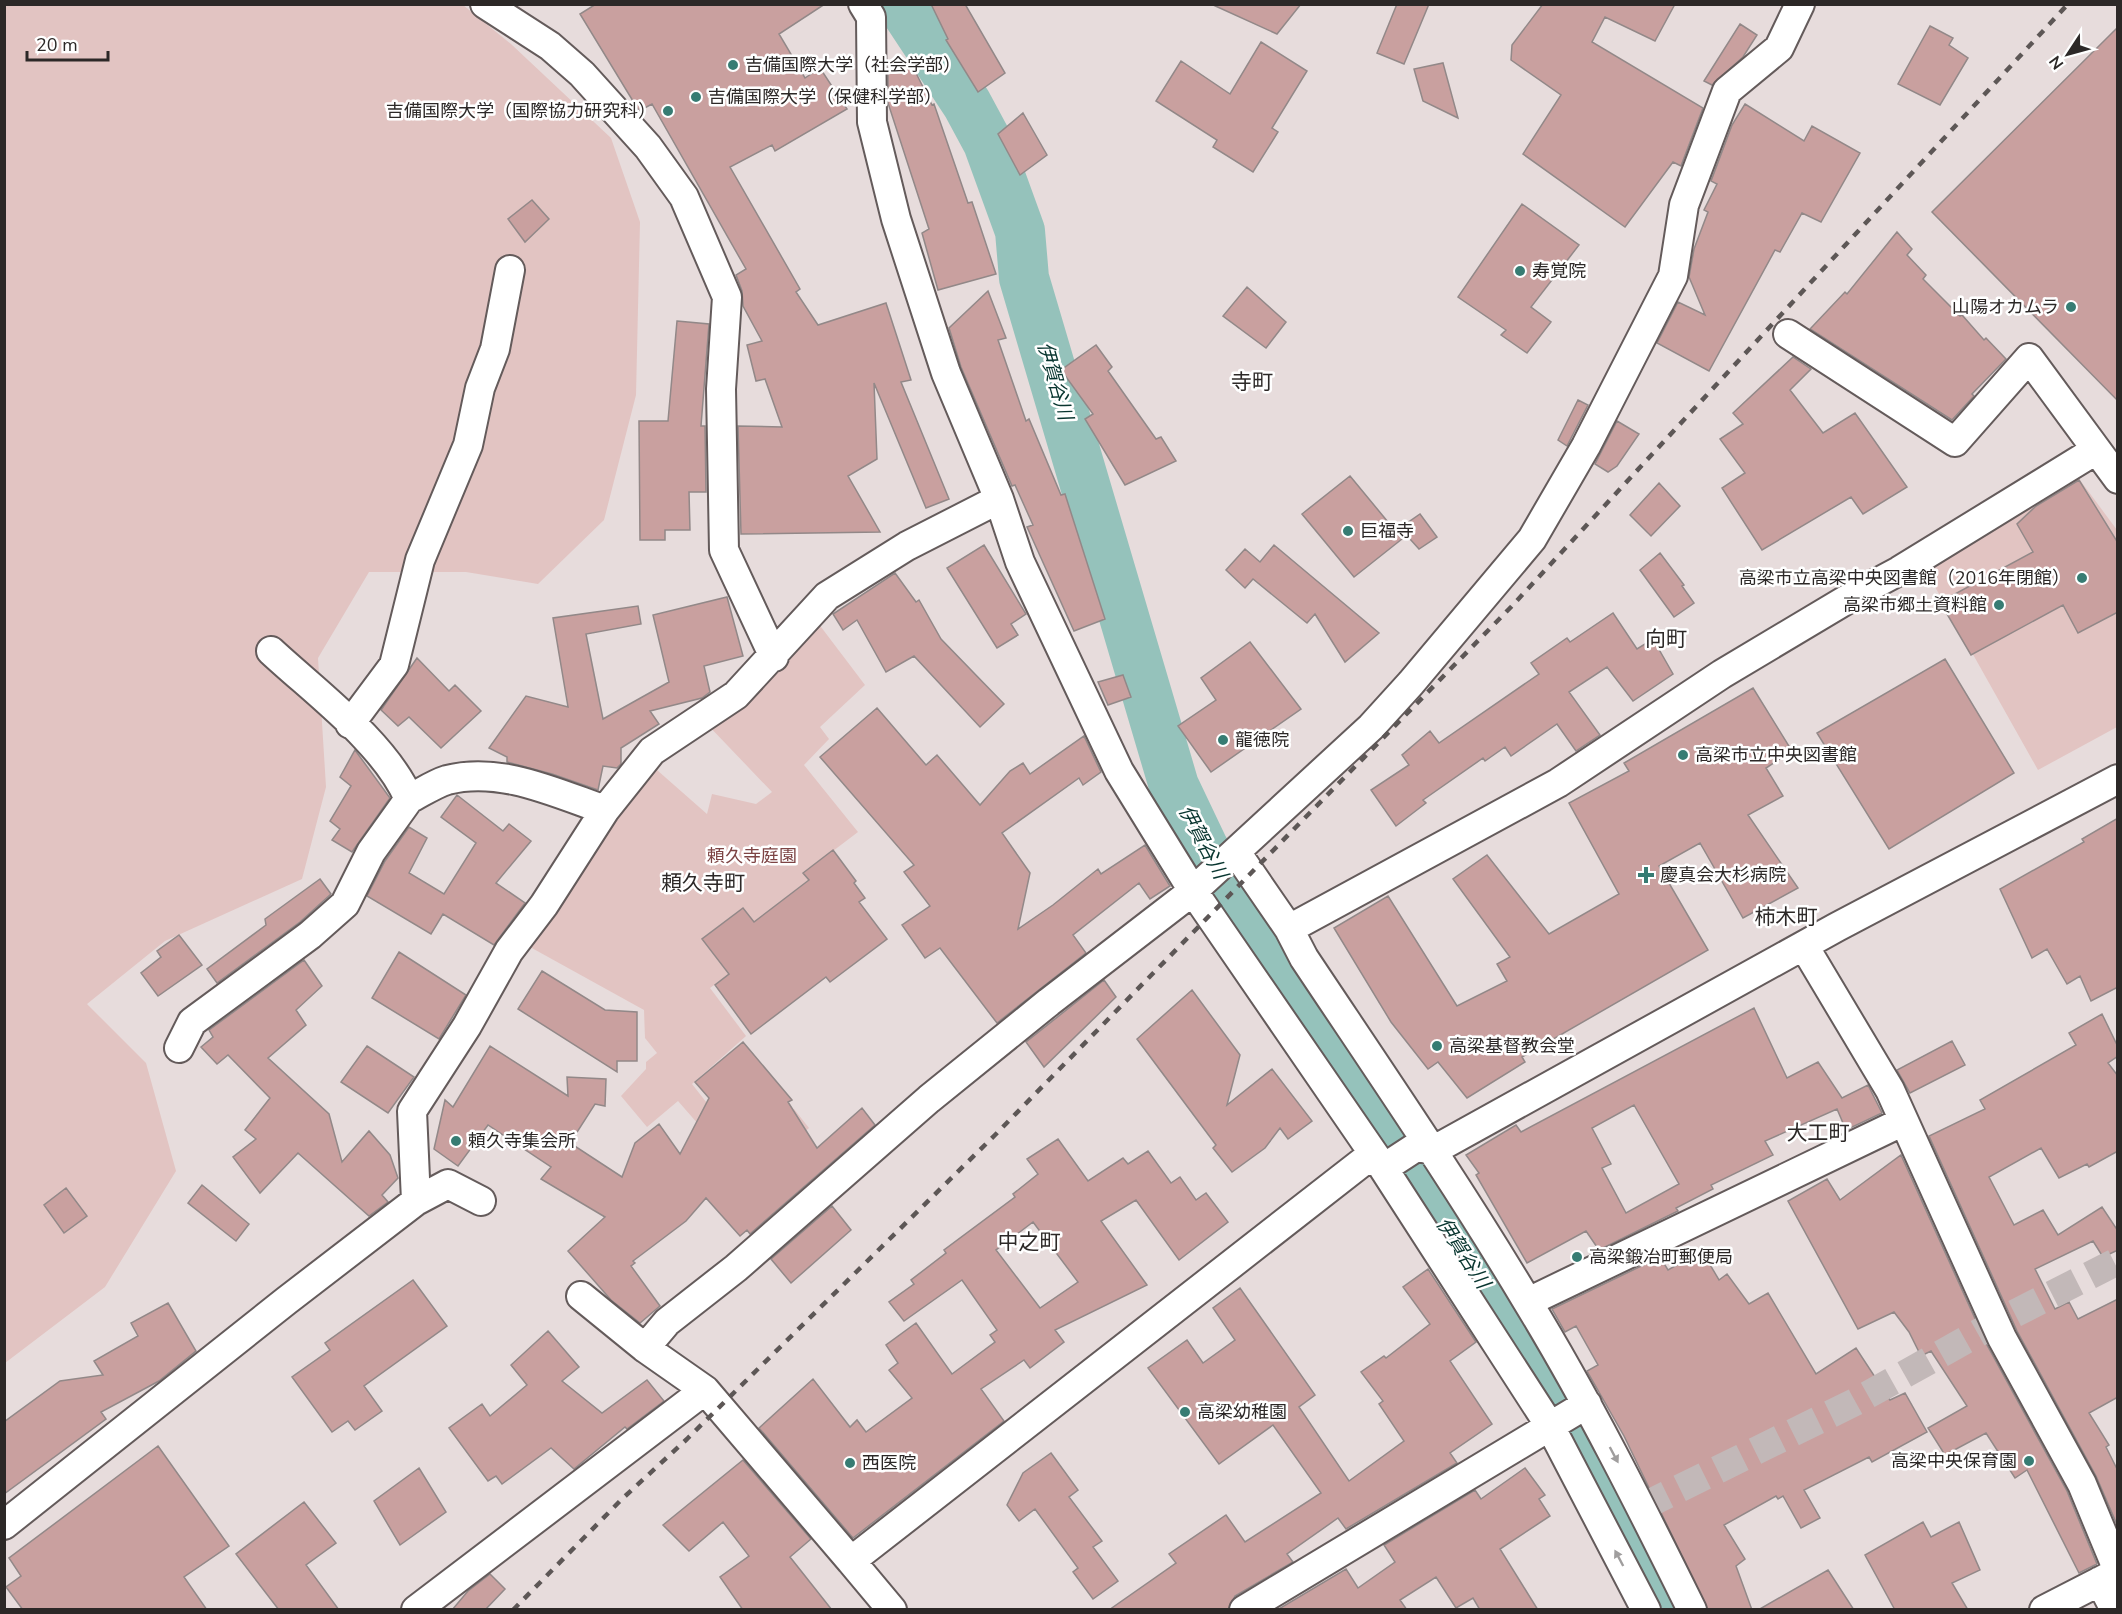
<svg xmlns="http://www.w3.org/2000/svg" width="2122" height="1614" viewBox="0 0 2122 1614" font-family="'Nunito Sans','Noto Sans JP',sans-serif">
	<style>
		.green { fill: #e2c4c2 }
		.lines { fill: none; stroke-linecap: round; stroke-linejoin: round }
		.river { stroke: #95c2bb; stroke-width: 50 }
		.building { fill: #c9a09f; stroke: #928888; stroke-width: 1.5; fill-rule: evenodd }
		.minor-tunnel { stroke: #c2b8b8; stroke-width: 28; stroke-dasharray: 28 14; stroke-linecap: butt }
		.minor-casing { stroke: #645b5b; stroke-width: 32 }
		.minor { stroke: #fff; stroke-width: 28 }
		.rail { stroke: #5d5756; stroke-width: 4.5; stroke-dasharray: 8 8; stroke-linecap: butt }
		.oneway { fill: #a09e9e }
		.poi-dot { fill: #377c73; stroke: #fff; stroke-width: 2 }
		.labels { text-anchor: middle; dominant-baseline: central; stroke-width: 5; stroke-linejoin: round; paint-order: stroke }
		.poi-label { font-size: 18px; fill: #2c2827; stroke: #fff; text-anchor: start }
		.park-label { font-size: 18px; fill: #7d4444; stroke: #fff }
		.water-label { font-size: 20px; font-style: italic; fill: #08352f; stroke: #fff }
		.quarter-label { font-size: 21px; fill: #2c2827; stroke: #fff }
	</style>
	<rect width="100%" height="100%" fill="#e7dcdc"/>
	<path class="green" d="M4 5H463L511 44 611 138 640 222 636 395 604 520 538 584 466 572H369L318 658 326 787 302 879 165 941 87 1004 146 1063 176 1171 105 1287 5 1363Z
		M2074 472 2117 530V727L2038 770 1925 569Z
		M818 623 865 685 820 727 829 739 804 765 858 832 804 873 809 880 779 903 811 945 769 942 743 908 702 939 729 974 710 988 746 1036 692 1084 743 1149 794 1109 809 1128 747 1180 678 1101 647 1127 621 1096 646 1069V1062L657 1053 645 1038 644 1010 530 947 649 763 707 814 712 794 756 804 772 792 705 722Z"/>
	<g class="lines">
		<path class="river" d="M901 4 967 104 988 143 1020 231 1024 278 1174 786 1203 847 1238 909 1376 1115 1547 1381 1585 1446 1668 1610"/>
	</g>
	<path class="building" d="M596 4H825L779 34 805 78 820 68 847 109 775 151 772 145 730 167 800 289 796 292 818 325 886 303 911 380 901 382 949 499 926 508 874 383 877 459 848 476 880 532 741 534 738 426 782 427 765 379 756 381 747 345 762 341 743 306 742 291 736 275 746 269 652 104 639 111 580 14Z
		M931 4H965L1005 73 978 92 946 40 948 39Z
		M1211 4H1301L1277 34Z
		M1397 4H1429L1404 64 1377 53Z
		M1543 4H1675L1655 41 1605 17 1592 42 1703 108 1681 166 1673 162 1625 227 1523 154 1561 95 1511 60 1512 45Z
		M1740 24 1757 35 1743 57 1712 85 1704 81Z
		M1930 26 1953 38 1949 45 1968 58 1940 105 1898 84Z
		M2118 27V401L1932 212Z
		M1261 42 1307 71 1272 128 1278 132 1253 172 1213 147 1217 140 1156 101 1181 61 1230 94Z
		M1443 63 1458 118 1423 101 1414 69Z
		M912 65 932 105 934 104 968 203 972 202 996 274 938 290 922 233 929 229 888 103V74Z
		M1745 104 1804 141 1812 126 1860 153 1821 222 1802 213 1780 252 1775 250 1709 371 1657 343 1678 302 1705 315 1689 277 1694 249 1708 212 1704 210 1717 184 1711 181 1732 125Z
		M1023 113 1047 155 1020 175 998 134Z
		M532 200 549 219 525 242 508 219Z
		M1522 204 1579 245 1531 307 1551 322 1527 353 1501 335 1506 330 1458 297Z
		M1897 232 1912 249 1907 255 1926 275 1923 279 1960 316 1962 315 1984 340 1986 338 2006 359 1972 394 1974 396 1952 420 1810 329 1845 292 1847 294Z
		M1247 287 1286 322 1266 348 1223 316Z
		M988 291 1006 338 998 340 1026 421 1029 419 1061 495 1065 494 1105 619 1074 631 1027 527 1033 525 1015 485 1012 486 961 367 949 328Z
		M677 321 709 324 701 426H705L706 492H689L690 530H665V540H640L639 421H668Z
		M1096 345 1112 367 1108 371 1156 439 1161 437 1176 461 1125 485 1085 419 1093 414 1061 370Z
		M1793 357 1811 369 1790 390 1823 433 1855 413 1907 487 1863 514 1851 497 1762 550 1722 488 1745 473 1720 439 1743 424 1733 413Z
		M1578 400 1588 405 1567 446 1558 440Z
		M1617 421 1639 434 1617 466 1608 472 1595 464Z
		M1350 476 1402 539 1354 577 1302 514Z
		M2079 480 2118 543V612L2078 633 2063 605 1971 655 1940 602 2033 552 2017 524 2036 506Z
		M1659 483 1680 506 1651 536 1630 515Z
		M1420 514 1437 537 1419 549 1400 528Z
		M984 545 1026 614 1011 624 1018 635 997 648 947 568Z
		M1274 545 1379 633 1345 662 1315 614 1307 623 1253 579 1245 588 1226 570 1245 549 1260 562Z
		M1660 553 1684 585 1682 586 1694 603 1674 617 1640 570Z
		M895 573 916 602 919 600 941 639 1004 704 980 727 914 656 886 672 857 620 843 630 833 614Z
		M727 597 743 656 704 666 710 692 702 698 650 711 659 724 621 748V764L617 768 603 766 598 790 552 774 507 762V757L489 748 526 696 568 707 553 618 638 606 641 624 586 634 603 719 669 682 653 615Z
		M1613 613 1637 649 1653 639 1673 674 1633 701 1607 667 1569 692 1600 735 1576 751 1557 724 1511 756 1505 747 1485 761 1483 758 1423 800 1426 803 1396 826 1371 790 1409 765 1402 755 1430 731 1439 743 1539 674 1531 663 1567 638 1570 642Z
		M1250 642 1301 709 1211 772 1178 726 1216 700 1201 678Z
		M417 658 449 691 455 685 481 711 441 748 409 717 398 726 381 710Z
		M1945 659 2014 773 1889 849 1817 733Z
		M1123 675 1131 697 1108 705 1098 682Z
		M1753 688 1792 751 1766 768 1783 796 1748 815 1798 888 1743 918 1700 843 1659 866 1708 950 1522 1057 1525 1062 1467 1098 1438 1062 1428 1069 1391 1022 1334 928 1388 896 1457 1006 1507 981 1497 964 1510 957 1453 879 1487 855 1549 934 1619 894 1569 803 1629 771 1624 763Z
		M877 708 926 765 937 755 980 805 1010 771 1023 763 1030 774 1084 736 1101 772 1083 785 1079 778 1002 833 1030 873 1018 929 1053 905 1098 869 1101 874 1145 845 1170 886 1150 899 1139 883 1073 935 1086 953 997 1023 940 948 925 958 902 925 930 906 904 872 914 865 820 757Z
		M355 750 390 798 352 852 332 840 340 829 330 821 351 786 340 777Z
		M457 795 503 831 509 824 531 841 496 883 525 903 494 945 443 914 431 934 367 896 385 861 409 827 427 838 409 873 444 894 476 843 441 817Z
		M2118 818V987L2091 1001 2080 976 2067 984 2047 949 2032 958 2000 889 2084 842 2082 839Z
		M833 850 856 881 854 883 865 898 859 902 887 939 830 982 826 977 751 1034 715 985 729 974 702 939 743 908 754 922 809 880 803 873Z
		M320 879 331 894 300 922 217 983 207 969 266 925 265 919Z
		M179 935 202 965 158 996 141 973 161 957 157 951Z
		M399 952 466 995 439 1039 372 998Z
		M304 960 322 986 296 1010 306 1025 268 1058 329 1114 342 1162 369 1131 390 1155 398 1178 382 1195 388 1202 369 1216 298 1153 260 1193 233 1157 256 1139 245 1130 270 1098 228 1055 217 1064 201 1047 213 1037 209 1030Z
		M542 971 605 1010 637 1012V1061H617V1072L518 1009Z
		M1104 980 1116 997 1044 1067 1026 1042Z
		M1192 990 1240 1055 1227 1105 1272 1069 1312 1121 1288 1139 1280 1128 1265 1148 1232 1172 1213 1148 1216 1145 1137 1039Z
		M1754 1008 1787 1078 1818 1062 1842 1098 1868 1085 1882 1113 1846 1130 1837 1109 1765 1141 1773 1155 1711 1185 1713 1189 1676 1208 1678 1211 1599 1250 1586 1231 1527 1263 1476 1175 1479 1173 1466 1155 1516 1125 1521 1132ZM1634 1105 1679 1184 1626 1213 1602 1168 1611 1164 1592 1128Z
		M2102 1014 2118 1047V1056L2108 1063 2118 1076V1151L2089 1167 2087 1164 2059 1178 2041 1148 1989 1177 2014 1225 2043 1210 2058 1235 2102 1207 2118 1231V1250L2103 1257 2093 1241 2035 1269 2055 1309 2069 1302 2078 1319 2118 1299V1397L2089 1413 2109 1445 2106 1447 2118 1471V1527L2096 1476 2017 1331 1929 1136 1985 1109 1980 1100 2076 1045 2069 1033Z
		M1952 1041 1965 1065 1910 1093 1897 1070Z
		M743 1042 792 1100 788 1102 817 1148 862 1108 875 1125 750 1234 747 1230 740 1236 706 1198 686 1221 633 1261 635 1263 631 1266 660 1306 640 1323 611 1300 568 1251 605 1217 541 1179 551 1167 488 1125 458 1166 434 1149 445 1100 453 1107 490 1046 568 1096 567 1077 606 1079 605 1106 595 1104 570 1143 622 1177 635 1143 659 1124 680 1154 709 1098 695 1082Z
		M367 1046 414 1077 388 1113 341 1082Z
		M1058 1139 1088 1181 1123 1158 1128 1164 1148 1151 1171 1183 1180 1177 1196 1200 1206 1193 1228 1222 1179 1260 1136 1200 1101 1221 1147 1285 1055 1330 1064 1342 1030 1368 1024 1360 981 1389 1004 1421 853 1538 759 1428 813 1379 850 1427 857 1420 866 1432 912 1398 889 1370 898 1363 886 1345 916 1323 952 1374 995 1342 990 1335 997 1330 962 1280 904 1321 889 1302 914 1284 911 1280 946 1253 944 1250 1015 1197 1013 1194 1038 1174 1027 1159ZM1033 1222 1078 1282 1040 1308 996 1250Z
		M1901 1155 1987 1345 2067 1491 2097 1564 2079 1573 2027 1470 2015 1478 1986 1433 1945 1455 1928 1428 1967 1406 1931 1351 1921 1356 1909 1332 1894 1312 1858 1329 1788 1201 1827 1179 1840 1200Z
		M202 1185 249 1224 236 1241 188 1203Z
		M66 1188 87 1216 64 1233 44 1205Z
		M832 1206 851 1230 791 1283 771 1259Z
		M1702 1251 1719 1280 1727 1274 1749 1304 1768 1293 1816 1374 1856 1348 1890 1400 1905 1393 1927 1432 1872 1462 1869 1457 1804 1490 1820 1518 1801 1528 1783 1496 1778 1499 1776 1496 1724 1525 1745 1559 1736 1566 1752 1610H1708L1624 1436 1587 1371 1598 1365 1576 1326 1565 1332 1552 1309 1660 1257 1668 1270Z
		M1428 1269 1476 1342 1450 1361 1492 1424 1450 1453 1457 1463 1346 1529 1338 1518 1287 1554 1293 1562 1235 1596 1228 1610H1109L1176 1563 1169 1554 1226 1515 1245 1542 1321 1493 1273 1425 1219 1464 1148 1368 1187 1340 1203 1363 1235 1340 1213 1308 1240 1288 1315 1395 1299 1407 1349 1481 1404 1441 1379 1404 1383 1401 1361 1372 1384 1356 1386 1358 1430 1324 1403 1287Z
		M413 1280 447 1326 364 1386 382 1411 355 1430 348 1421 332 1432 292 1377 330 1350 325 1343Z
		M168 1303 196 1351 159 1381 101 1412 106 1419 4 1494V1422L60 1381 103 1375 94 1361 138 1336 131 1323Z
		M548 1331 579 1367 562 1381 602 1413 647 1380 664 1401 627 1429 625 1427 574 1469 551 1448 502 1484 496 1476 488 1481 449 1428 482 1404 490 1416 527 1385 511 1365Z
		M158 1446 229 1546 184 1577 207 1610H23L6 1587 21 1576 9 1558Z
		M1051 1453 1078 1490 1069 1497 1102 1541 1093 1547 1118 1581 1093 1599 1073 1572 1078 1568 1035 1509 1019 1521 1007 1505 1023 1473Z
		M743 1460 811 1539 790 1557 832 1610H743L720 1577 749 1556 723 1522 689 1551 663 1525Z
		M419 1468 446 1512 400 1545 374 1501Z
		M1525 1468 1545 1495 1539 1499 1550 1516 1500 1549 1538 1610H1480L1473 1598 1456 1608 1436 1577 1400 1600 1407 1610H1277L1346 1569 1358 1588 1395 1562 1384 1545 1475 1490 1481 1499Z
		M304 1502 336 1543 306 1565 339 1610H279L236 1554Z
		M1923 1522 1931 1537 1959 1522 1980 1570 1952 1583 1968 1610H1895L1865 1555Z
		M1828 1570 1854 1610H1758Z
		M490 1574 505 1589 485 1610H452L468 1591Z"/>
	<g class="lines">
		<path class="minor-tunnel" d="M1642 1507 1855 1402 1996 1323 2118 1261"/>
		<g class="minor-casing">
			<path id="minor" d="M485 4 550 46 582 74 648 147 684 197 727 297 721 389 724 550 774 657
				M863 4 871 17 872 122 896 219 946 373 999 499 1020 562 1119 771 1193 891 1380 1163 1550 1426 1646 1610
				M1788 334 1955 442 2029 358 2118 479
				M271 651C315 692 385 743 409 799 421 793 434 784 447 780 500 766 556 793 605 810
				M350 724 394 665 420 560 468 445 480 388 495 349 510 270
				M1236 852 1289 929 1304 958C1380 1072 1457 1184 1527 1301 1588 1401 1640 1505 1692 1610
				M1289 929 1558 783 1722 674 1856 594 1899 571 2096 450
				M1804 946 1890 1090 2002 1338 2082 1484 2118 1571
				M179 1048 192 1022 310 935 345 904 371 852 409 799
				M416 1201 448 1184 481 1201
				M581 1296 645 1348 705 1390 851 1561 1365 1160 1390 1164 1416 1147 1434 1150 1837 927 2118 779
				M1528 1302 1904 1121
				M645 1348 667 1322 736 1268 929 1099 1049 1002 1193 891 1371 727 1411 683 1532 539 1586 446 1673 276 1684 205 1727 91 1779 48 1800 4
				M4 1525 286 1301 416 1201 412 1111 467 1026 509 951 544 905 605 810 652 751 736 695 827 596 907 546 999 499
				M851 1561 892 1610
				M2100 1581 2115 1610
				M416 1610 705 1390
				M1244 1610 1587 1404
				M2044 1610 2118 1572"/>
		</g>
		<use href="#minor" class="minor"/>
		<path class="rail" d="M513 1610 622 1499 687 1439 995 1135 1511 607 2068 4"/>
	</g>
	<defs><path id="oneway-solid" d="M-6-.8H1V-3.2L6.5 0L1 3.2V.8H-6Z" transform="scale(1.5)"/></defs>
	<g class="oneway">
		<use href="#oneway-solid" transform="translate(1614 1455) rotate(62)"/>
		<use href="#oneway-solid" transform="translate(1619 1558) rotate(-118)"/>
	</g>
	<g class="poi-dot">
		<circle cx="733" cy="65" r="6"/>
		<circle cx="696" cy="97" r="6"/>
		<circle cx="668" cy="111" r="6"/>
		<circle cx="1520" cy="271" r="6"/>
		<circle cx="2071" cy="307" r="6"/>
		<circle cx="1348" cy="531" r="6"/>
		<circle cx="2082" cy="578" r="6"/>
		<circle cx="1999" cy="605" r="6"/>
		<circle cx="1223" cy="740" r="6"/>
		<circle cx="1683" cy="755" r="6"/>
		<path d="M1643 866h6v6h6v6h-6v6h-6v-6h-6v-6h6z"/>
		<circle cx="1437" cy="1046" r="6"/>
		<circle cx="456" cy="1141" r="6"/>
		<circle cx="1577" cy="1257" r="6"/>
		<circle cx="1185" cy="1412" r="6"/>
		<circle cx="2029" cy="1461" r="6"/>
		<circle cx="850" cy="1463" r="6"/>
	</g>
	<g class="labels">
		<g class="poi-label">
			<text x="745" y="65">吉備国際大学（社会学部）</text>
			<text x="708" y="97">吉備国際大学（保健科学部）</text>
			<text x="656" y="111" text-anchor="end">吉備国際大学（国際協力研究科）</text>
			<text x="1532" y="271">寿覚院</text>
			<text x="2059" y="307" text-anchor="end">山陽オカムラ</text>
			<text x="1360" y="531">巨福寺</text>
			<text x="2070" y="578" text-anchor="end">高梁市立高梁中央図書館（2016年閉館）</text>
			<text x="1987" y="605" text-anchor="end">高梁市郷土資料館</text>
			<text x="1235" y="740">龍徳院</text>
			<text x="1695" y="755">高梁市立中央図書館</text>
			<text x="1660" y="875">慶真会大杉病院</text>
			<text x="1449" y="1046">高梁基督教会堂</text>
			<text x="468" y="1141">頼久寺集会所</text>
			<text x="1589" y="1257">高梁鍛冶町郵便局</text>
			<text x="1197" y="1412">高梁幼稚園</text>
			<text x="2017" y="1461" text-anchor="end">高梁中央保育園</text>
			<text x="862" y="1463">西医院</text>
		</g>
		<g class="park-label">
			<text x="752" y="856">頼久寺庭園</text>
		</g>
		<g class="water-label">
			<text transform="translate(1055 381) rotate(74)">伊賀谷川</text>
			<text transform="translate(1203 842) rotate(62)">伊賀谷川</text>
			<text transform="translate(1463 1253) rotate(57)">伊賀谷川</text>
		</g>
		<g class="quarter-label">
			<text x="1252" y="382">寺町</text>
			<text x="1666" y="639">向町</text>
			<text x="703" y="883">頼久寺町</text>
			<text x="1786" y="917">柿木町</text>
			<text x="1818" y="1133">大工町</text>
			<text x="1029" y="1242">中之町</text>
		</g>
	</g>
	<rect width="2122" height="1614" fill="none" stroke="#2c2827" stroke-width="12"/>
	<g transform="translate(2068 54) rotate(234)" stroke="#ffffff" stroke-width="4.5" paint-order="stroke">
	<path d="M0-4.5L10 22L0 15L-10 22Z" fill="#2c2827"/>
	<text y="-9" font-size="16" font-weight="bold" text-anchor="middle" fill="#2c2827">N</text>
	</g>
	<path d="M27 51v9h81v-9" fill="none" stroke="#2c2827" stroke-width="3"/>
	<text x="36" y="51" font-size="18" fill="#2c2827" stroke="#ffffff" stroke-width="4.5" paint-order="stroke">20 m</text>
</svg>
